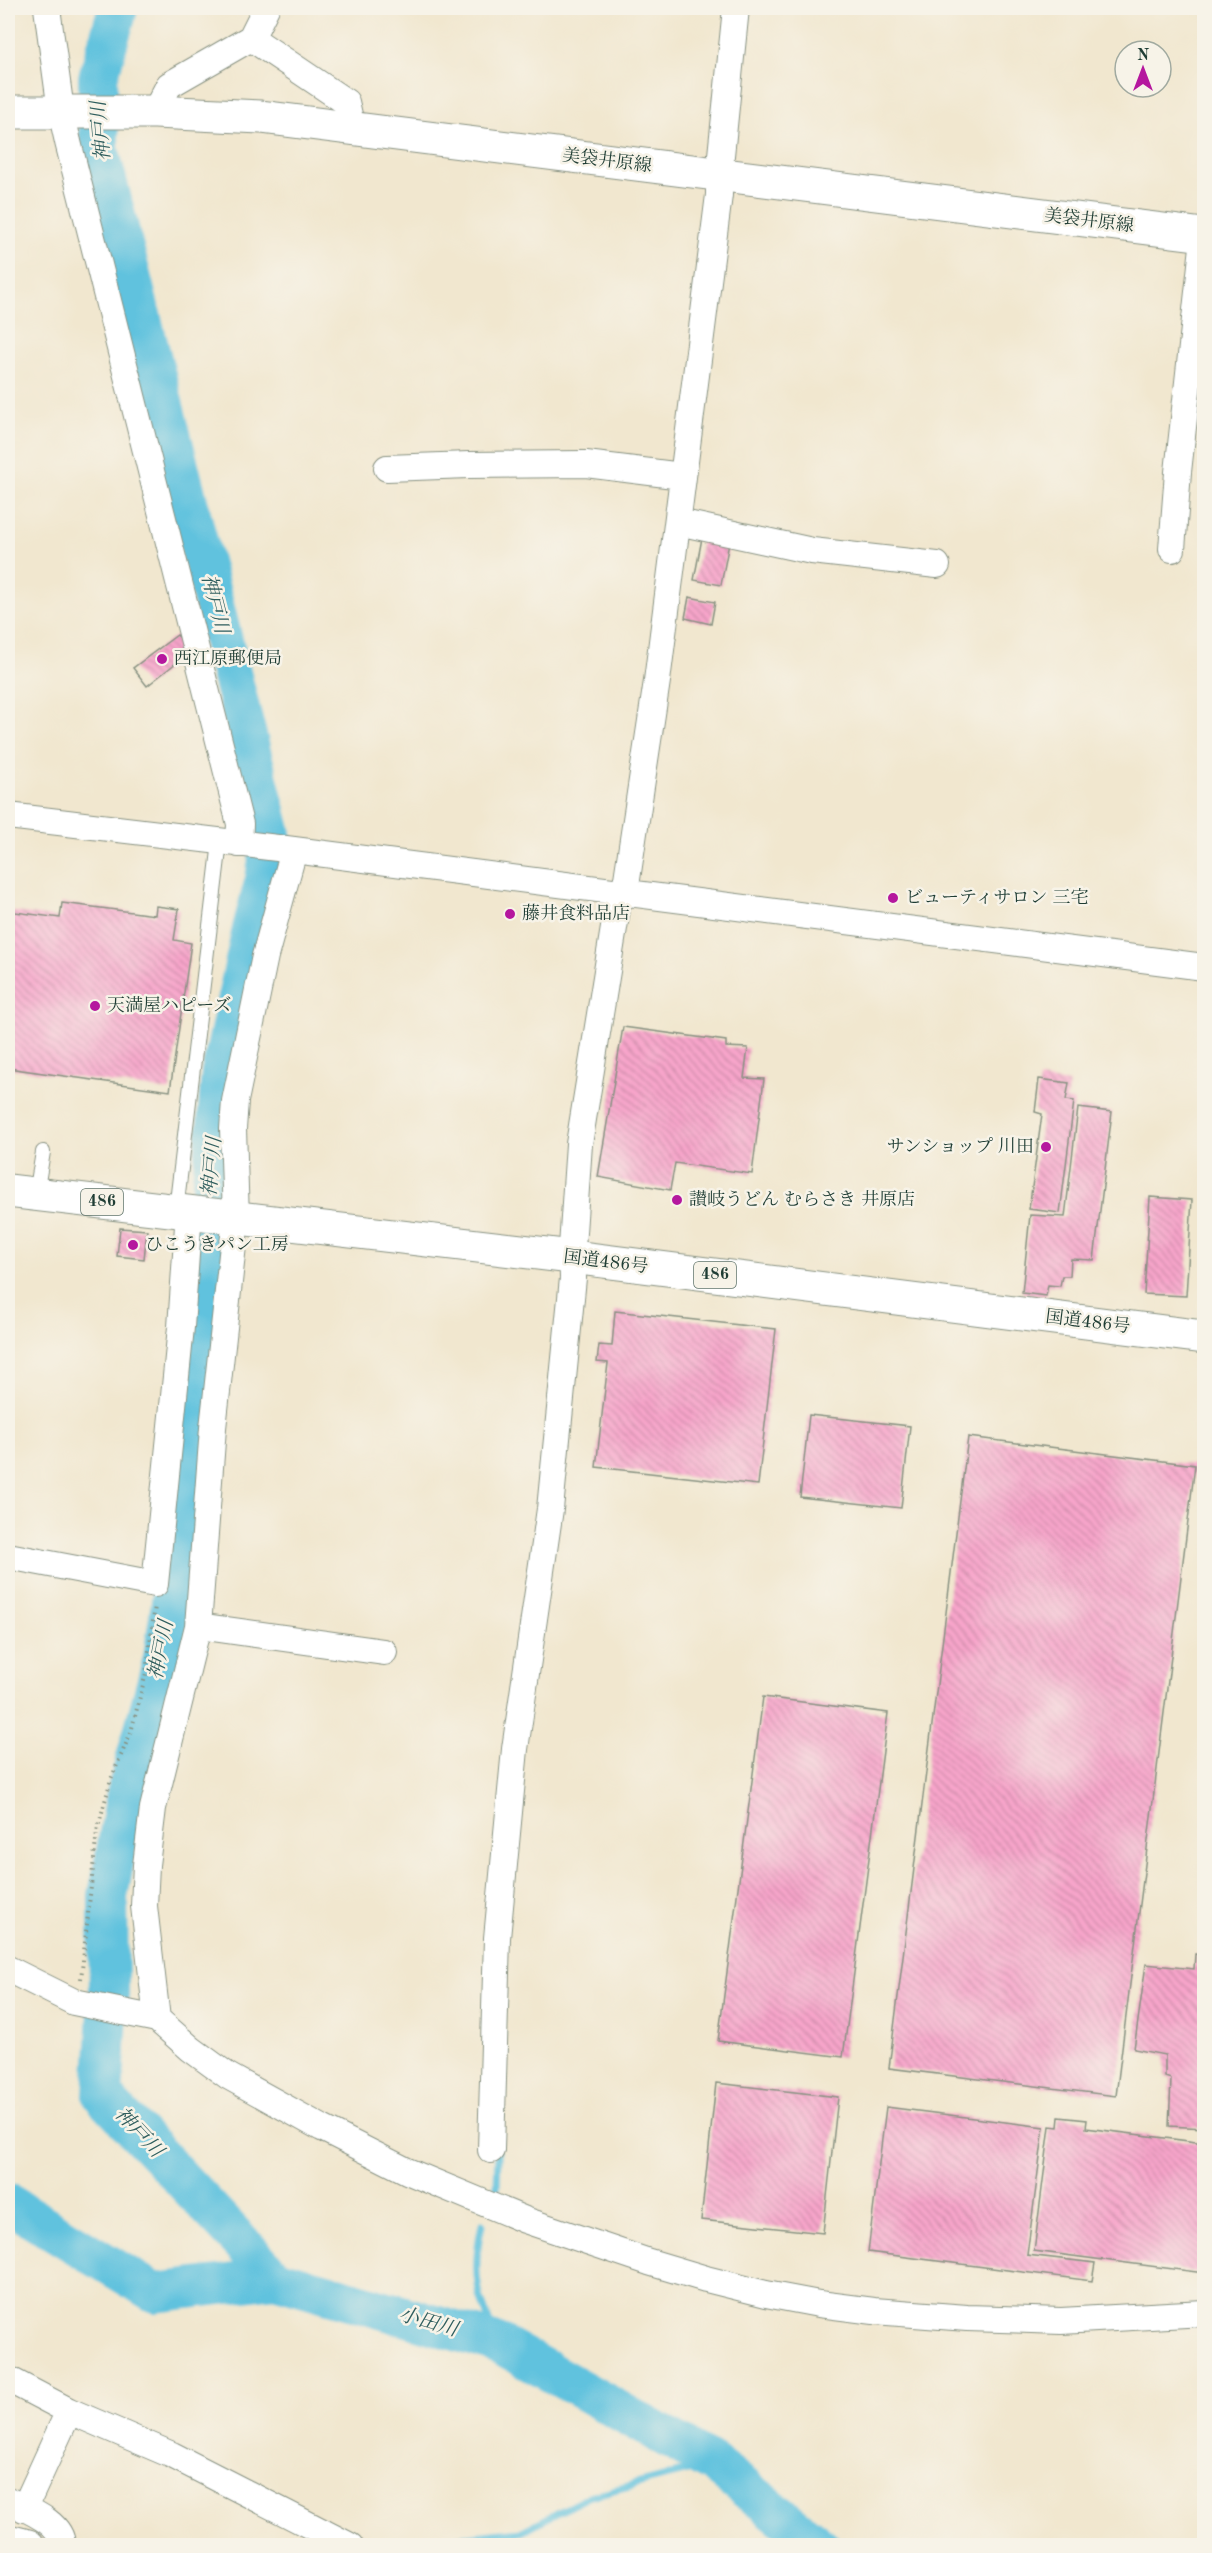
<svg xmlns="http://www.w3.org/2000/svg" width="1212" height="2553" viewBox="0 0 1212 2553" font-family="'Old Standard TT','Noto Serif JP',serif">
	<style>
		.lines { fill: none; stroke-linecap: round; stroke-linejoin: round }
		.stream { stroke: #60c2de; stroke-width: 7 }
		.river { stroke: #60c2de; stroke-width: 40 }
		.building { fill: url(#building-back-hatch) }
		.lane-casing { stroke: #889282; stroke-width: 16 }
		.street-casing { stroke: #889282; stroke-width: 28 }
		.secondary-casing { stroke: #889282; stroke-width: 35 }
		.highway-casing { stroke: #889282; stroke-width: 35 }
		.path { stroke: #889282; stroke-width: 4; stroke-dasharray: 1.5 4.5; stroke-linecap: butt }
		.lane { stroke: #fff; stroke-width: 14 }
		.street { stroke: #fff; stroke-width: 26 }
		.secondary { stroke: #fff; stroke-width: 33 }
		.highway { stroke: #fff; stroke-width: 33 }
		.poi-dot { fill: #b5179e; stroke: #f7f3e8; stroke-width: 2 }
		.labels { text-anchor: middle; dominant-baseline: central; stroke-width: 5; stroke-linejoin: round; paint-order: stroke }
		.shield { fill: #f7f3e8; stroke: #60746a; stroke-width: 1.5 }
		.shield-label { font-size: 16px; font-weight: bold; fill: #1f3d34 }
		.street-label { font-size: 18px; fill: #1f3d34; stroke: #f7f3e8 }
		.poi-label { font-size: 18px; fill: #1f3d34; stroke: #f7f3e8; text-anchor: start }
		.water-label { font-size: 20px; font-style: italic; fill: #2f5e5e; stroke: #f7f3e8 }
	</style>
	<defs>
		<pattern id="building-back-hatch" width="6" height="6" patternUnits="userSpaceOnUse" patternTransform="scale(1.5)"><rect width="6" height="6" fill="#f8a5cb"/><path d="M-1 5l2 2M0 0l6 6M5-1l2 2" fill="none" stroke="#c888a6"/></pattern>
	</defs>
	<rect width="100%" height="100%" fill="#f7f3e8"/>
	<filter id="ink" filterUnits="userSpaceOnUse"><feTurbulence type="fractalNoise" baseFrequency=".0167" numOctaves="2"/><feDisplacementMap in="SourceGraphic" scale="12" xChannelSelector="R" yChannelSelector="G"/><feConvolveMatrix kernelMatrix="1 2 1 2 8 2 1 2 1" color-interpolation-filters="sRGB"/></filter>
	<filter id="wash" filterUnits="userSpaceOnUse"><feTurbulence type="fractalNoise" baseFrequency=".008" numOctaves="4" result="noise"/><feDisplacementMap in="SourceGraphic" scale="24" xChannelSelector="R" yChannelSelector="G"/><feGaussianBlur stdDeviation="1.35" result="paint"/><feColorMatrix in="noise" values="0 0 0 0 0 0 0 0 0 0 0 0 0 0 0 0 0 1.4 0 .05"/><feComposite in="paint" operator="in"/></filter>
	<g filter="url(#wash)">
		<rect width="100%" height="100%" fill="#f1e7cf"/>
		<g class="lines">
			<path class="stream" d="M497 2188 498 2153
				M482 2224C471 2274 477 2300 500 2344
				M447 2546 456 2538 522 2531 590 2496 714 2464"/>
			<path class="river" d="M118 8 98 78 99 149 272 835 265 879 252 929 221 1073 188 1483 163 1659 126 1795 108 1896 109 1996 103 2096 275 2278
				M8 2203 155 2293 275 2278 500 2344 714 2464 820 2546"/>
		</g>
		<g id="blocks">
			<path class="building" d="M702 538 729 543 721 585 694 580Z
				M689 597 715 602 711 624 685 618Z
				M177 635 191 651 147 686 133 668Z
				M62 903 155 915 156 906 179 909 174 940 191 943 170 1091 8 1068V911L60 918Z
				M623 1027 726 1041V1047L748 1048 744 1078 764 1079 752 1174 675 1163 670 1190 598 1177Z
				M1039 1079 1069 1083 1066 1100 1074 1101 1060 1213 1029 1209 1042 1114 1035 1112Z
				M1078 1108 1112 1112 1094 1260 1071 1259 1070 1276H1062L1060 1286 1048 1285 1046 1296 1022 1293 1030 1215 1065 1217Z
				M1150 1197 1192 1200 1186 1296 1144 1294Z
				M120 1228 147 1230 144 1259 117 1256Z
				M615 1311 776 1329 758 1485 596 1467 608 1363 597 1362 599 1345 612 1346Z
				M809 1415 910 1426 901 1508 800 1497Z
				M968 1437 1195 1465 1116 2096 889 2068Z
				M763 1697 888 1713 843 2057 718 2041Z
				M1195 1954 1204 1955V2128L1169 2126 1171 2079 1165 2077V2055L1134 2049 1146 1964 1194 1969Z
				M716 2083 838 2097 823 2233 701 2220Z
				M886 2107 1044 2127 1027 2255 1095 2263 1092 2281 868 2252Z
				M1059 2117 1087 2120 1086 2128 1204 2143V2273L1034 2251 1050 2126 1058 2127Z"/>
		</g>
	</g>
	<g filter="url(#ink)">
		<use href="#blocks" fill-opacity="0" stroke="#889282" stroke-width="1.5"/>
		<g class="lines">
			<g class="lane-casing">
				<path id="lane" d="M36 1194 43 1152
					M176 1210 220 842"/>
			</g>
			<g class="street-casing">
				<path id="street" d="M47 8 61 111 68 142 240 824 239 844
					M251 38 346 102 352 128
					M155 112 169 85 251 38 266 8
					M387 468 469 465 586 464 682 476
					M678 522 812 551 937 565
					M1172 549 1178 472 1204 238
					M8 816 286 849 1204 967
					M8 1556 155 1584 181 1327 189 1211
					M198 1626 384 1652
					M8 1969 74 2002 157 2019 191 2049 228 2076 322 2128 407 2171 525 2220 649 2262 706 2279 766 2294 819 2304 874 2311 967 2318 1061 2321 1204 2313
					M157 2019 144 1906 146 1865 153 1808 198 1626 213 1428 236 1218 233 1129 235 1101 265 956 294 850
					M491 2150 497 1938 515 1749 550 1509 573 1278 572 1247 579 1144 618 903 627 879 657 681 719 195V175L736 8
					M8 2379 69 2411 24 2509
					M67 2410 172 2455 350 2546
					M8 2500C25 2509 63 2522 62 2546"/>
			</g>
			<g class="secondary-casing">
				<path id="secondary" d="M8 112H155L261 117 1204 235
					M8 2541 28 2546"/>
			</g>
			<g class="highway-casing">
				<path id="highway" d="M8 1191 572 1257 1204 1337"/>
			</g>
			<path class="path" d="M81 1979 97 1831 111 1779 131 1732 146 1673 155 1606"/>
			<use href="#lane" class="lane"/>
			<use href="#street" class="street"/>
			<use href="#secondary" class="secondary"/>
			<use href="#highway" class="highway"/>
		</g>
	</g>
	<g class="poi-dot">
		<circle cx="162" cy="659" r="6"/>
		<circle cx="893" cy="898" r="6"/>
		<circle cx="510" cy="914" r="6"/>
		<circle cx="95" cy="1006" r="6"/>
		<circle cx="1046" cy="1147" r="6"/>
		<circle cx="677" cy="1200" r="6"/>
		<circle cx="133" cy="1245" r="6"/>
	</g>
	<g class="labels">
		<g class="shield">
			<rect x="81" y="1189" width="42" height="26" rx="4.5"/>
			<rect x="694" y="1262" width="42" height="26" rx="4.5"/>
		</g>
		<g class="shield-label">
			<text x="102" y="1202">486</text>
			<text x="715" y="1275">486</text>
		</g>
		<g class="street-label">
			<text transform="translate(607 161) rotate(7)">美袋井原線</text>
			<text transform="translate(1089 221) rotate(7)">美袋井原線</text>
			<text transform="translate(606 1262) rotate(7)">国道486号</text>
			<text transform="translate(1088 1322) rotate(7)">国道486号</text>
		</g>
		<g class="poi-label">
			<text x="174" y="659">西江原郵便局</text>
			<text x="905" y="898">ビューティサロン 三宅</text>
			<text x="522" y="914">藤井食料品店</text>
			<text x="107" y="1006">天満屋ハピーズ</text>
			<text x="1034" y="1147" text-anchor="end">サンショップ 川田</text>
			<text x="689" y="1200">讃岐うどん むらさき 井原店</text>
			<text x="145" y="1245">ひこうきパン工房</text>
		</g>
		<g class="water-label">
			<text transform="translate(102 131) rotate(-95)">神戸川</text>
			<text transform="translate(214 604) rotate(76)">神戸川</text>
			<text transform="translate(213 1167) rotate(-85)">神戸川</text>
			<text transform="translate(162 1650) rotate(-79)">神戸川</text>
			<text transform="translate(138 2133) rotate(47)">神戸川</text>
			<text transform="translate(428 2323) rotate(16)">小田川</text>
		</g>
	</g>
	<rect width="1212" height="2553" fill="none" stroke="#f7f3e8" stroke-width="30"/>
	<g transform="translate(1143 69)"><circle r="28" fill="#f7f3e8" stroke="#a1aaa0" stroke-width="1.5"/>
	<path d="M0-4.5L10 22L0 15L-10 22Z" fill="#b5179e"/>
	<text y="-9" font-size="16" font-weight="bold" text-anchor="middle" fill="#1f3d34">N</text>
	</g>
</svg>
